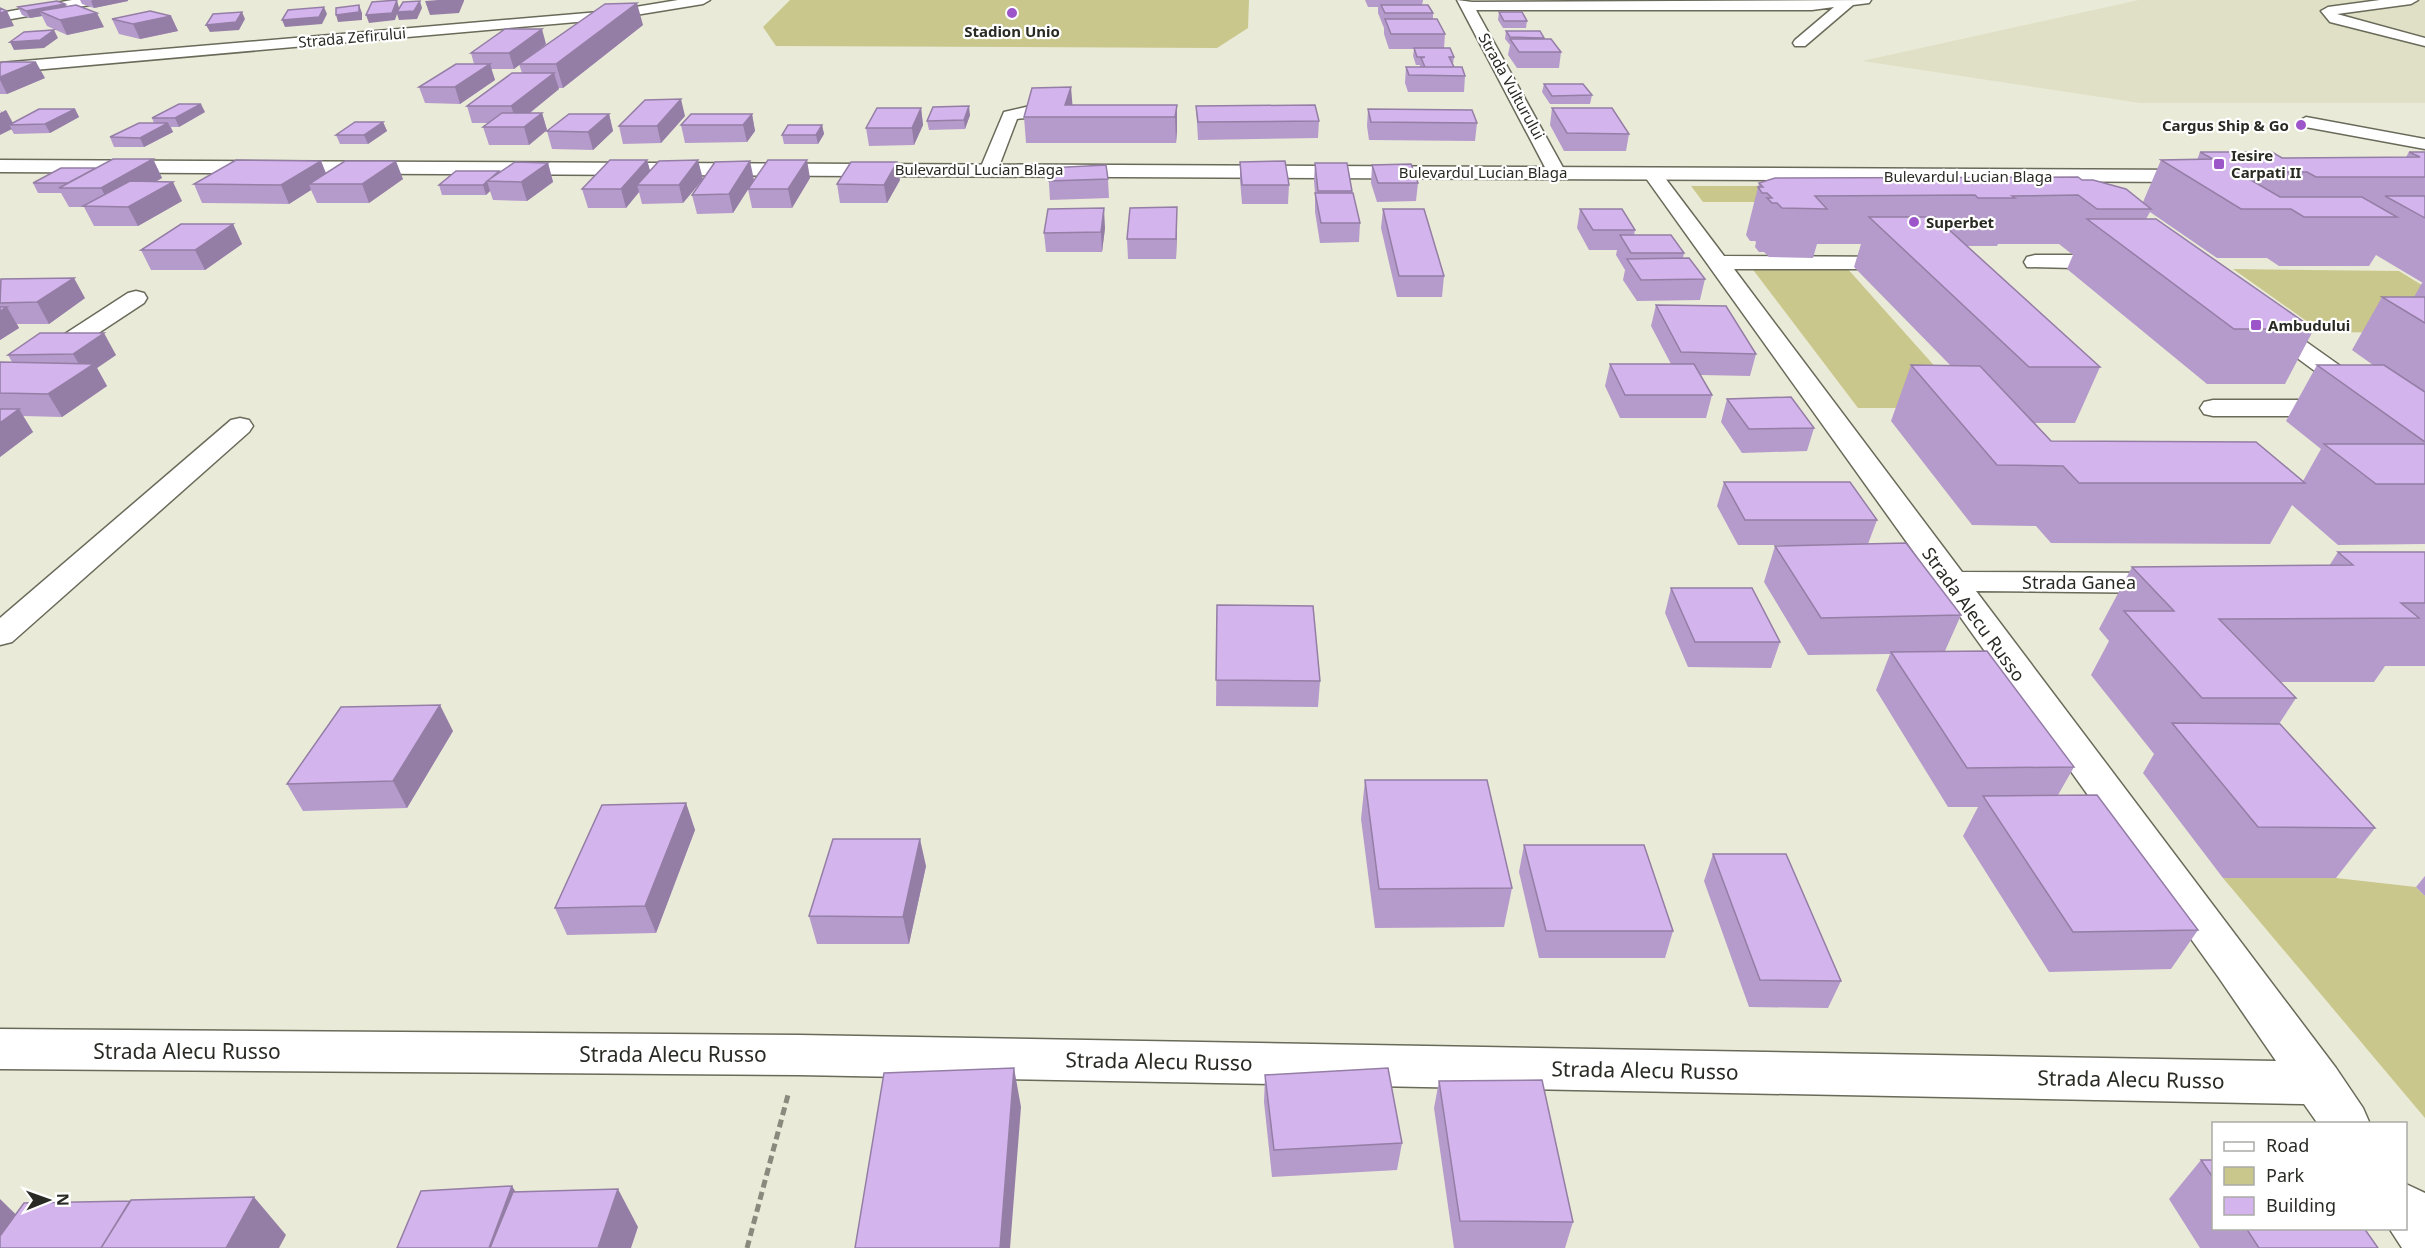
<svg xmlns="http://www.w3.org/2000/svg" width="2425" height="1248" viewBox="0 0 2425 1248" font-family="'Noto Sans',sans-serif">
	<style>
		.built { fill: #e0e0c6 }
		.green { fill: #c9c78b }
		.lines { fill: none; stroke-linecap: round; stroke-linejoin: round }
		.minor-casing { stroke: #6a6a5a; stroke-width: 3 }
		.major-casing { stroke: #6a6a5a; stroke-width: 3 }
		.path { stroke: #89897d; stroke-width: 5; stroke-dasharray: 8 4.5; stroke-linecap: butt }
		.minor { fill: #fff; fill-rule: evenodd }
		.major { fill: #fff; fill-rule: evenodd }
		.wall { fill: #b59bcb; fill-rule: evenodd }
		.shaded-wall { fill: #947ea5 }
		.building { fill: #d3b4ec; stroke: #947ea5; stroke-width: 1.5 }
		.poi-dot { fill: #9d56ca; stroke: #fff; stroke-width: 2 }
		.labels { text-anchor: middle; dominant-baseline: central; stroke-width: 4.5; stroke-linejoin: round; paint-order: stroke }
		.far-poi-label { font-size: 15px; font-weight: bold; fill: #2a2a24; stroke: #fff; text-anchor: start }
		.far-street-label { font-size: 15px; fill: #2a2a24; stroke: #fff }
		.street-label { font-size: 18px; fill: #2a2a24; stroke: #fff }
		.near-street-label { font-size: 21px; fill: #2a2a24; stroke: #fff }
	</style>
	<rect width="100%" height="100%" fill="#eaead8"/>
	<path class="built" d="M2139 0H2425V103H2140L1862 61Z"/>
	<path class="green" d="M790 0H1249L1248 28 1217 48 776 46 763 27Z
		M1691 186H1844L2080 202H1703Z
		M1751 267H1846L1972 408H1858Z
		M2233 269 2399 271 2425 287V333L2322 332Z
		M2223 878H2336L2416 887 2425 896V1118Z"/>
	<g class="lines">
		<g class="minor-casing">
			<path id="minor" d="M72 0H102L95 4 0 21V13Z
				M678 0H710L703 4 611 19 0 73V63L611 11Z
				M1457 0 1472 2 1871 0 1869 3 1853 5 1805 46H1795L1793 43 1795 40 1834 7 1812 10H1476L1566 173 1557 179 1548 173Z
				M2380 0H2418L2411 4 2337 14 2425 38V46L2330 22 2321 11 2328 7Z
				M1030 106 1071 108 1080 113C1072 122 1032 116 1017 119L998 169 989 175 982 173 980 169 1004 112Z
				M2306 117 2425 139V149L2300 126 2297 122Z
				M1652 168 1659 170 1724 256 1909 257 1912 262 1909 267 1901 269H1734L1962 572 2167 573 2178 576 2183 583 2178 590 2167 593 1976 591 2336 1068 2363 1108 2370 1124H2318L2304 1104 799 1075 0 1069V1029L799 1035 2276 1061 2219 978 1643 174Z
				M2035 255H2116L2124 257 2127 262 2124 267 2116 269 2027 267 2024 262 2027 257Z
				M136 291 144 293 147 298 144 303 9 392 0 395V376L128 293Z
				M2266 317 2274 319 2425 426V447L2415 445 2258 329 2254 324 2258 319Z
				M2213 400H2337L2346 402 2350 408 2346 414 2337 416H2213L2204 414 2200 408 2204 402Z
				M240 418 249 420 253 426 249 432 12 642 0 645V618L231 420Z
				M2406 1184 2425 1193V1248H2402L2389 1228H2406Z"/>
		</g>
		<g class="major-casing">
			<path id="major" d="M0 160 2198 170 2207 176 2198 182 0 172Z"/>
		</g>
		<path class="path" d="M747 1248 788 1095"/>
		<use href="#minor" class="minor"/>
		<use href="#major" class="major"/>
	</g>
	<path class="wall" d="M80 0H128V1L94 8 82 4Z
		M1365 0H1423L1422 5 1433 13V19L1445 34 1444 48 1454 57 1453 64 1454 67 1465 76 1464 92H1408L1405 83 1406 67H1420V65H1416L1413 56 1414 49H1389L1384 34V28L1378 13V7H1368Z
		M65 4 67 6 104 27 67 35 47 26 42 16 30 18 22 15 18 7Z
		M1499 12 1527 21 1526 28H1503L1498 20Z
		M171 16 178 31 140 39 119 34 112 19Z
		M643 25 563 88H558L559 89 530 113H542L547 130 529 145H489L483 127 488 123H472L467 106 522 73 519 64Z
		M1506 31 1544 38V39L1561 52 1559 68H1517L1508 55 1510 45 1505 39Z
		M546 44 514 69H491L495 80 460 104 425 103 419 87 474 64 471 53Z
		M0 63 45 78 7 94H0Z
		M1544 84 1592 95 1590 104H1550L1542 92Z
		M1072 105H1177V130L1176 143H1026L1024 117Z
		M1196 106 1319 121 1318 138 1198 140Z
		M921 108 923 125 914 145 869 146 866 128Z
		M1552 108 1629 134 1626 151H1564L1550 125Z
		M75 109 79 117 50 133 14 134 0 110 13 123Z
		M1368 109 1477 123 1475 141 1369 140 1367 126Z
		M205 112 179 127H171L173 132 144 147H114L110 137 154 123 152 118Z
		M609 114 613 131 593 150 552 149 547 131Z
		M752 114 755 131 747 142 685 143 681 125Z
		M970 115 965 129 929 130 927 121Z
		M685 116 661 143 623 144 619 126Z
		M383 122 387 131 368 144H340L336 135Z
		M822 125 824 134 818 144H784L782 135Z
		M2200 152 2282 158 2406 157 2409 152H2425V544L2338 545 2292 505 2270 544 2051 543 2036 526 1972 525 1891 421 1911 365H1950L1854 267 1861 244H1817L1813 258 1769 257 1764 252H1759L1755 247 1756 242 1755 241H1750L1746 235 1759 183 2082 180 2143 202 2161 160H2197ZM2150 212 2217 258H2267L2279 266H2369L2376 255 2423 283H2422L2414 297H2382L2352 350 2373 365H2317L2286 421 2321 449 2303 481 2051 441 2035 423H2075L2100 367 1967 246H1997L1998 244H2059L2073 255 2067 269 2207 384H2285L2314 329 2146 219Z
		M153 159 162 178 155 182 182 201 138 226H94L84 207H69L61 193H38L33 183 96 168Z
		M647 160 650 171 703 179 683 203 642 204 639 192 626 208H588L582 189Z
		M321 161 326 173 403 179 369 203H317L311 190 289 204 202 203 194 184Z
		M1240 162 1289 185 1288 204H1242L1240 180Z
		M548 163 553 182 527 201 493 200 490 191 486 195H442L439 185Z
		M1315 163 1352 191 1360 223 1359 242 1320 243 1315 212V193L1314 181Z
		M1372 165 1418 183 1416 201 1377 202 1371 183Z
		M1048 168 1108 179 1109 198 1050 200Z
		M810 178 792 208H752L748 189Z
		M754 180 733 213 697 214 692 195Z
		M900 180 887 203H840L837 184Z
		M1383 209 1444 276 1442 297H1397L1381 228Z
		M1580 209 1635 230 1634 235 1684 253 1683 258 1705 279 1700 300 1637 301 1623 280 1625 270 1616 255 1617 250H1589L1577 228Z
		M233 224 242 244 205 270H151L141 250Z
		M1177 227 1176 259H1128L1127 239Z
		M1105 228 1102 252H1046L1044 233Z
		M0 279 85 298 49 324H17L19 328 0 340Z
		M1656 305 1756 354 1750 376 1700 375 1712 395 1706 418H1620L1605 386 1610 364H1671L1651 326Z
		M40 333 116 355 97 368 107 386 62 417 23 416 33 432 0 457V362H12L8 355Z
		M1727 399 1814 428 1807 451 1742 453 1721 422Z
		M1724 482 1877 520 1868 544 1961 615 1945 651 2074 767 2058 795 2198 930 2171 969 2049 972 1963 836 1978 807H1948L1876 690 1890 654 1808 655 1764 582 1775 546 1819 545H1738L1717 506Z
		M2338 552H2425V666H2385L2374 682H2281L2296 698 2279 724 2375 828 2336 878H2223L2143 773 2154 754 2091 675 2109 641 2099 629 2132 567 2329 566Z
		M1671 588 1780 642 1771 668 1688 667 1665 613Z
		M1217 605 1320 681 1318 707 1216 706Z
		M453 731 407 808 303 811 287 784Z
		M1365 780 1512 888 1504 927 1375 928 1361 819Z
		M686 803 695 830 656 933 567 935 555 908Z
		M1524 845 1673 931 1665 958H1539L1519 872Z
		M1713 854 1841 981 1828 1008 1749 1007 1704 881Z
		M926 866 909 944H817L809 916Z
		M2425 876V896L2416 887Z
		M1265 1075 1402 1143 1397 1170 1272 1177 1264 1102Z
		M1439 1081 1573 1222 1565 1248H1454L1434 1108Z
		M2201 1160H2214V1228H2364L2378 1248H2200L2169 1199Z"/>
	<path class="shaded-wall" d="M93 0H128V1L94 8 91 1Z
		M397 0 399 8 420 1 422 8 417 19 399 20 397 14 395 20 369 23 366 15Z
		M438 0H464V1L459 13 430 15 425 1Z
		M637 3 643 25 563 88 556 64Z
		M65 4 69 11H39L42 16 30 18 26 11Z
		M359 5 362 13V20L338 22 336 15Z
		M324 7 327 14 322 24 285 27 282 20Z
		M7 11 14 26 0 29V13Z
		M242 12 245 19 239 30 210 32 206 25Z
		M97 13 104 27 67 35 60 20Z
		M171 16 178 31 140 39 133 24Z
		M542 29 546 44 514 69 509 53Z
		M54 30 58 38 44 48 14 50 10 42Z
		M36 62 45 78 7 94 0 80V77Z
		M490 64 495 80 460 104 455 87Z
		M554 73 559 89 517 123 511 106Z
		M1071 87 1073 111 1065 105Z
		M681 99 685 116 661 143 657 126Z
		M201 104 205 112 179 127 175 118Z
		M1177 105V130L1176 143 1175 117Z
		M969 106 970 115 965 129 964 120Z
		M921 108 923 125 914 145 912 128Z
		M75 109 79 117 50 133 45 124Z
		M6 110 14 125H9L12 129 0 135V113Z
		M542 113 547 130 529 145 524 127Z
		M609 114 613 131 593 150 588 132Z
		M752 114 755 131 747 142 743 125Z
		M383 122 387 131 368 144 364 135Z
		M168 123 173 132 144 147 140 138Z
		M822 125 824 134 818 144 816 135Z
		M153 159 162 178 111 207 101 188Z
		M647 160 652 178 637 185 639 192 626 208 621 189Z
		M698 160 703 179 683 203 679 185Z
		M807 160 810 178 792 208 788 189Z
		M321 161 328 179 309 184 311 190 289 204 281 185Z
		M396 161 403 179 369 203 362 184Z
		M750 161 754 180 733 213 729 194Z
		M897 162 900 180 887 203 884 185Z
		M548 163 553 182 527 201 521 182Z
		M487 181 490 191 486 195 483 185Z
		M173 182 182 201 138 226 128 207Z
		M1177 207V227L1176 259V239Z
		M1104 208 1105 228 1102 252 1101 232Z
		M233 224 242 244 205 270 195 250Z
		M74 278 85 298 49 324 37 302Z
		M7 307 19 328 0 340V311Z
		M104 333 116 355 97 368 107 386 62 417 48 394 83 371 73 354Z
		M19 409 33 432 0 457V423Z
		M440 705 453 731 407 808 393 781Z
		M686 803 695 830 656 933 645 906Z
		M920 839 926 866 909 944 903 917Z
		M1014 1068 1021 1107 1010 1248H1000Z
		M512 1186 528 1212 515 1248H489Z
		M618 1189 638 1227 631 1248H598Z
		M254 1197 286 1235 279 1248H226Z
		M0 1199 34 1232 0 1248Z"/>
	<path class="building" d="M397 0 392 13 366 15 372 2Z
		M57 1 65 4 26 11 18 7Z
		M420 1 414 11 397 12 403 2Z
		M637 3 556 64H519L605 4Z
		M76 5 97 13 60 20 39 11Z
		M359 5V12L336 15V8Z
		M1381 5H1428L1433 13H1385Z
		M324 7 319 17 282 20 288 10Z
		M0 8 7 11 0 13Z
		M150 11 171 16 133 24 112 19Z
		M242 12 236 22 206 25 213 14Z
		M1499 12H1522L1527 21H1504Z
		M1385 19H1437L1445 34H1391Z
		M505 29H542L509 53H471Z
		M54 30 40 40 10 42 24 32Z
		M1506 31H1540L1544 38 1510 37Z
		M1510 39H1551L1561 52H1519Z
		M1414 48H1450L1454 57H1449L1454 67H1425L1421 58 1425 57H1417Z
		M3 62H36L0 77V63Z
		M456 64H490L455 87H419Z
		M1406 67H1462L1465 76 1409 75Z
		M512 73H554L511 106H467Z
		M1544 84H1583L1592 95 1552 96Z
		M1071 87 1065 105H1177L1175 117H1024L1032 88Z
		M681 99 657 126H619L645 100Z
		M179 104H201L175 118H152Z
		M1315 105 1319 121 1198 122 1196 106Z
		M969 106 964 120 927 121 933 107Z
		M877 108H921L912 128H866Z
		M1552 108H1612L1629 134 1567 133Z
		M39 109H75L45 124 9 125Z
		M1368 109 1472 110 1477 123 1371 122Z
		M502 113H542L524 127H483Z
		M569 114H609L588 132 547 131Z
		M691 114H752L743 125H681Z
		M355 122H383L364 135H336Z
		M139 123H168L140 138 110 137Z
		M788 125H822L816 135H782Z
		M2200 152H2272L2282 158 2420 157 2409 152H2425V177H2316L2307 172H2237L2280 197H2362L2397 217H2304L2291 209H2241L2161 160 2213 159Z
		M113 159H153L101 188H59Z
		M236 160 321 161 281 185 194 184Z
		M610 160H647L621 189H582Z
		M698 160 679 185H637L659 161Z
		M768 160H807L788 189H748Z
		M345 161H396L362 184H309Z
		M750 161 729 194 692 195 715 162Z
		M1285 161 1289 185H1242L1240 162Z
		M515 162 548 163 521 182 487 181Z
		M851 162H897L884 185 837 184Z
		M1315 163H1347L1352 191H1318Z
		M1411 164 1418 183H1378L1372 165Z
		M1106 165 1108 179 1049 181 1048 168Z
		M61 168H96L68 183H33Z
		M456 171H499L483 185H439Z
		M2078 177 2082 180H2093L2126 189 2151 209H2097L2078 195 2012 196 2015 198H1978L1975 195 1815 196 1827 209 1782 208 1777 203H1772L1767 198H1772L1767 193H1762L1758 187H1763L1759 183 1775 178Z
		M130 181 173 182 128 207 83 206Z
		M1315 193H1353L1360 223H1321Z
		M2385 196H2425V218Z
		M1177 207 1176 239H1127L1130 208Z
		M1104 208 1101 232 1044 233 1048 209Z
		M1383 209H1424L1444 276H1399Z
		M1580 209H1622L1635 230H1593Z
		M1869 217H1935L2100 367H2029Z
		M2087 219H2156L2314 329H2234Z
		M181 224H233L195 250H141Z
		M1620 235H1671L1684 253H1631Z
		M1689 258 1705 279 1641 280 1627 259Z
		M74 278 37 302 0 303 1 279Z
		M2382 297H2425V323Z
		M1656 305 1726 306 1756 354 1681 352Z
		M0 307H7L0 311Z
		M40 333H104L73 354 8 355Z
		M0 362 94 364 48 394 0 393Z
		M1610 364H1694L1712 395H1625Z
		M1911 365 1980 366 2051 441 2256 442 2305 483H2079L2063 466 1997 465Z
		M2317 365H2384L2425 392V442Z
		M1791 397 1814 428 1749 429 1727 399Z
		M0 409H19L0 423Z
		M2324 444H2425V484H2376Z
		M1724 482H1850L1877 520H1745Z
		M1906 543 1961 615 1821 618 1775 546Z
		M2338 552H2425V603H2401L2419 618 2219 619 2296 698H2202L2124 611H2174L2132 567 2353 565Z
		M1671 588H1752L1780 642H1695Z
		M1217 605 1313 606 1320 681 1216 680Z
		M1987 651 2074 767 1967 768 1891 652Z
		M440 705 393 781 287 784 341 707Z
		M2172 723 2280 724 2375 828 2258 827Z
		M1365 780H1487L1512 888 1379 889Z
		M2097 795 2198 930 2073 932 1983 796Z
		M686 803 645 906 555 908 602 805Z
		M833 839H920L903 917 809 916Z
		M1524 845H1644L1673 931H1546Z
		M1713 854H1786L1841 981 1760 980Z
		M1014 1068 1000 1248H855L884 1073Z
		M1388 1068 1402 1143 1274 1150 1265 1075Z
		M1542 1080 1573 1222 1460 1221 1439 1081Z
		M2201 1160H2214V1179Z
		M512 1186 489 1248H397L421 1191Z
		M618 1189 598 1248H490L513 1192Z
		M254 1197 226 1248H101L131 1200Z
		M130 1201 101 1248H0V1236L24 1203Z
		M2246 1228H2364L2378 1248H2259Z"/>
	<g class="poi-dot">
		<circle cx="1012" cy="13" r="6"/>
		<circle cx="2301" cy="125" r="6"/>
		<rect x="2213" y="158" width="12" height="12" rx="3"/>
		<circle cx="1914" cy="222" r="6"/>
		<rect x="2250" y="319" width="12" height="12" rx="3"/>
	</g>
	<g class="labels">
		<g class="far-poi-label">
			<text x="1012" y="31" text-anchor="middle">Stadion Unio</text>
			<text x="2289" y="125" text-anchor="end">Cargus Ship &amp; Go</text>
			<text x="2231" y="155">Iesire<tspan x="2231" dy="17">Carpati II</tspan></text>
			<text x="1926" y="222">Superbet</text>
			<text x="2268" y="325">Ambudului</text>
		</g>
		<g class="far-street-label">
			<text transform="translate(352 37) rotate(-5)">Strada Zefirului</text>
			<text transform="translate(1512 86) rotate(61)">Strada Vulturului</text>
			<text x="979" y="169">Bulevardul Lucian Blaga</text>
			<text x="1483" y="172">Bulevardul Lucian Blaga</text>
			<text x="1968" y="176">Bulevardul Lucian Blaga</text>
		</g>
		<g class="street-label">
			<text x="2079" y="582">Strada Ganea</text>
			<text transform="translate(1974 614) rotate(54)">Strada Alecu Russo</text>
		</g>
		<g class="near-street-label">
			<text x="187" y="1051">Strada Alecu Russo</text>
			<text x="673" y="1054">Strada Alecu Russo</text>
			<text transform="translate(1159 1061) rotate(1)">Strada Alecu Russo</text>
			<text transform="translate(1645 1070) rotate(1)">Strada Alecu Russo</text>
			<text transform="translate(2131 1079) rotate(1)">Strada Alecu Russo</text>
		</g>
	</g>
	<rect x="2212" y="1122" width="195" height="108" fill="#ffffff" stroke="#aaaaa7" stroke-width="1.5"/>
	<rect x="2224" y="1142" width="30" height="9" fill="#ffffff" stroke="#aaaaa7" stroke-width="1.5"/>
	<text x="2266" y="1152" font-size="18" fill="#2a2a24">Road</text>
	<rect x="2224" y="1167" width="30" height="18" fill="#c9c78b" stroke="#aaaaa7" stroke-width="1.5"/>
	<text x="2266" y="1182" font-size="18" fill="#2a2a24">Park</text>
	<rect x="2224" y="1197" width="30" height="18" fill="#d3b4ec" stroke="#aaaaa7" stroke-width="1.5"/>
	<text x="2266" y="1212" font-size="18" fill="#2a2a24">Building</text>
	<g transform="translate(48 1200) rotate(89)" stroke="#ffffff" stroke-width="4.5" paint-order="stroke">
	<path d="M0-4.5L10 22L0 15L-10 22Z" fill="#2a2a24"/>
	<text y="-9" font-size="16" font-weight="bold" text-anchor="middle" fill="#2a2a24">N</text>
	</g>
</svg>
